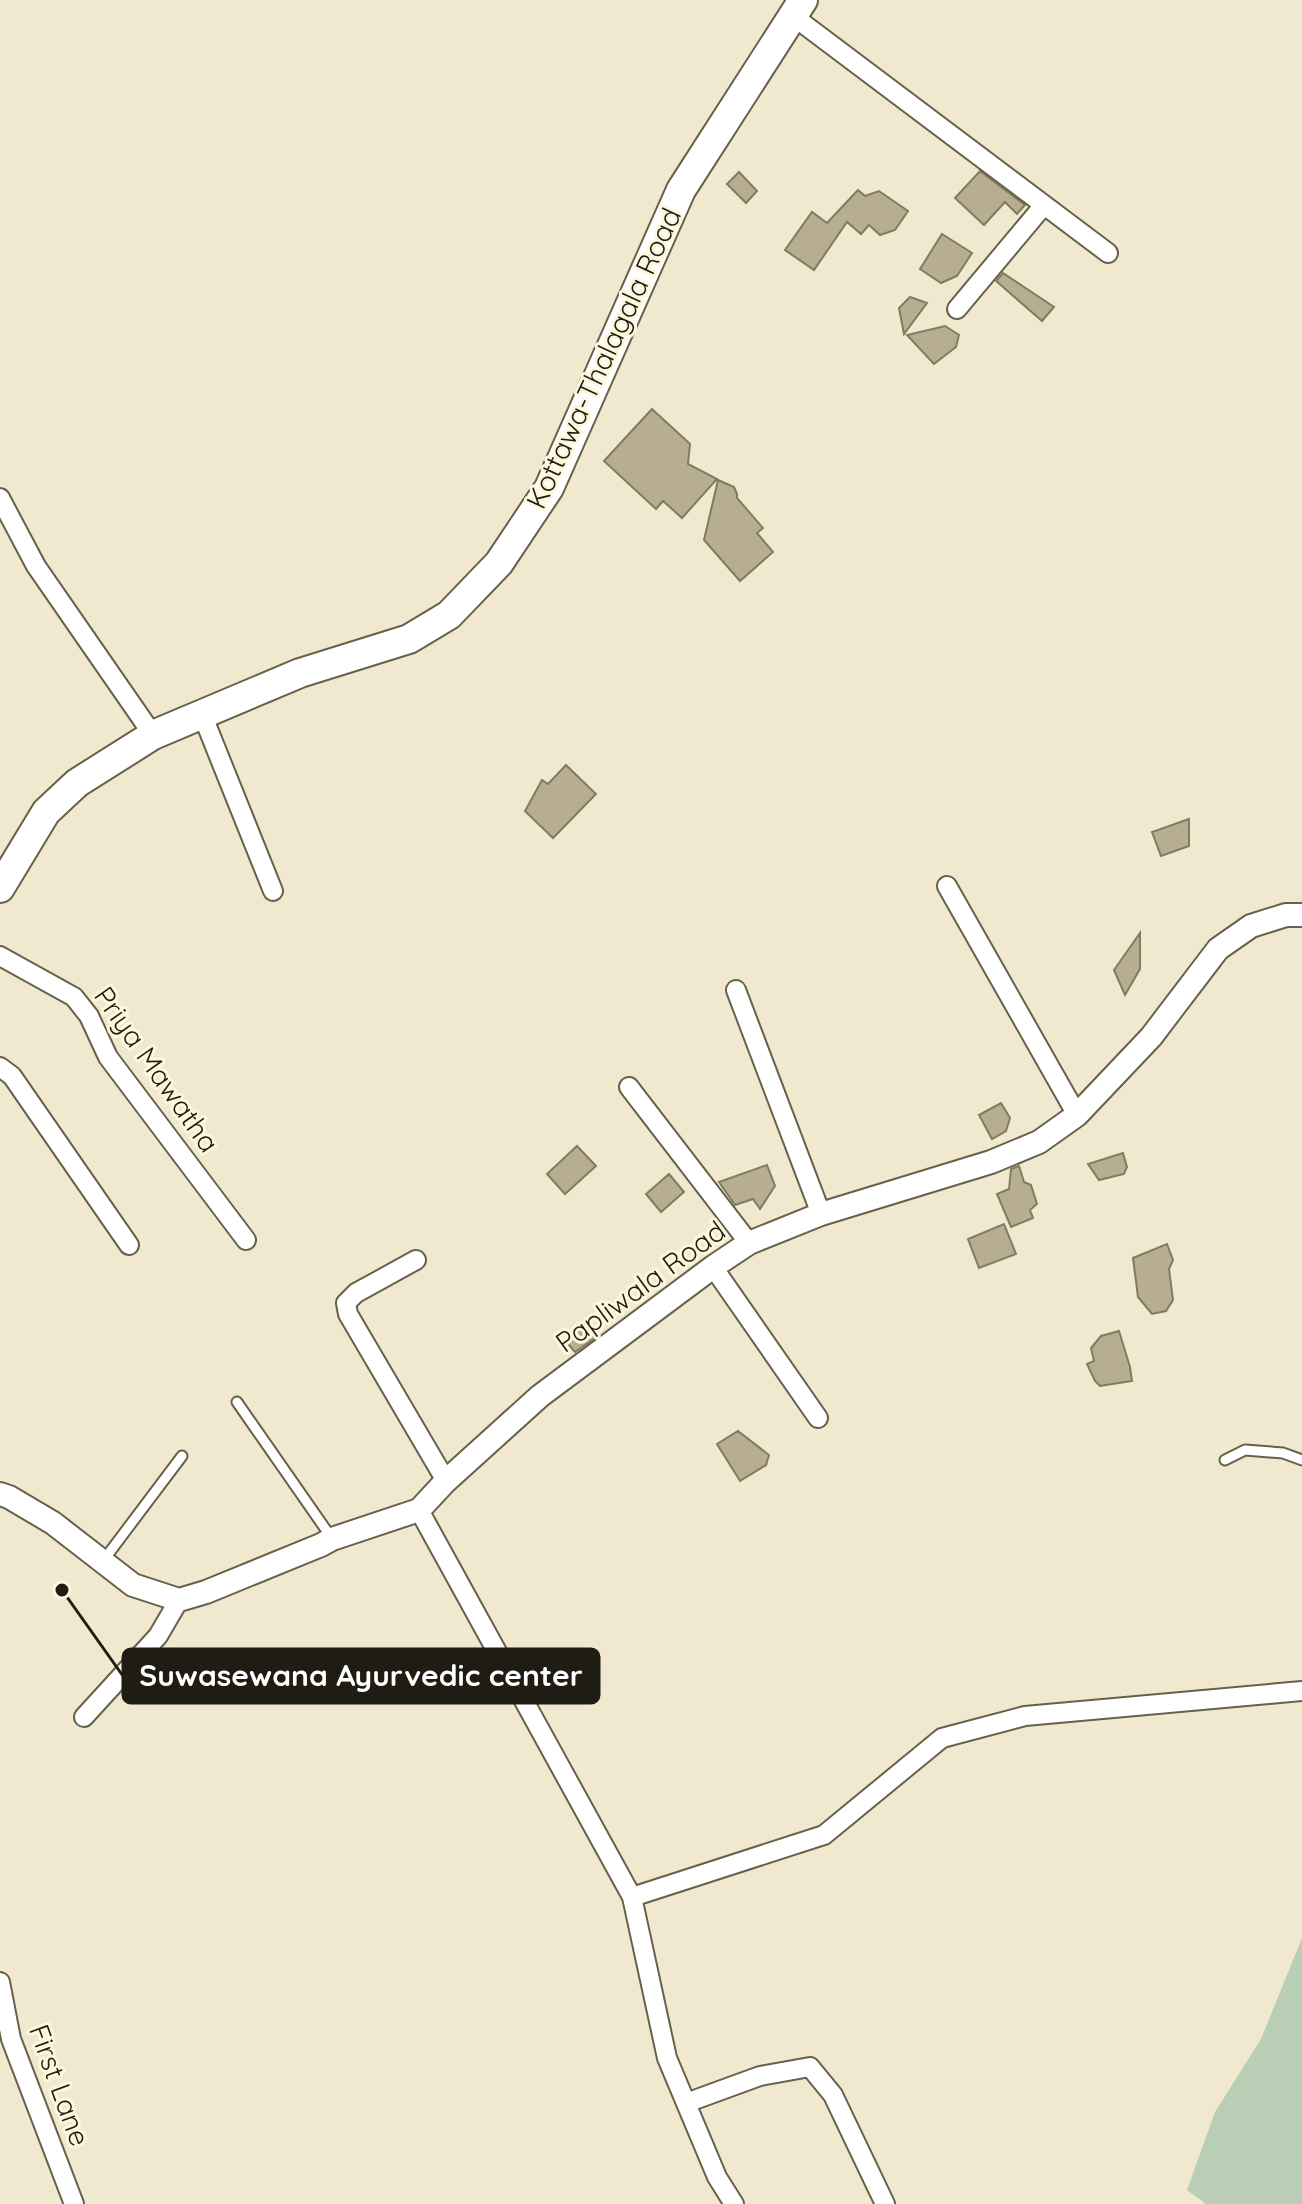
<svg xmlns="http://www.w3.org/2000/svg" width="1302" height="2204" viewBox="0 0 1302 2204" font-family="Quicksand,sans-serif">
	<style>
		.green { fill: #baceb6 }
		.building { fill: #b6ae8f; stroke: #817b64; stroke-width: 2 }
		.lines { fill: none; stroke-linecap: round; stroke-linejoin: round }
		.service-casing { stroke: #67614b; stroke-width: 13 }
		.minor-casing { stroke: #67614b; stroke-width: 22 }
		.tertiary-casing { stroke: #67614b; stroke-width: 26 }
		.primary-casing { stroke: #67614b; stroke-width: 32 }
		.service { stroke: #fff; stroke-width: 9 }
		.minor { stroke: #fff; stroke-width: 18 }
		.tertiary { stroke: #fff; stroke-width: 22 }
		.primary { stroke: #fff; stroke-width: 28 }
		.labels { text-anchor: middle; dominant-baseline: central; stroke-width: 6; stroke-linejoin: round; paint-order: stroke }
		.street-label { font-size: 28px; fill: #1f1c13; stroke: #fdf7dc }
		.leader { fill: none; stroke: #1f1c13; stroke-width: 3 }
		.callout-dot { fill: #1f1c13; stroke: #fdf7dc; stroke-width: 3 }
		.callout { fill: #1f1c13; stroke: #1f1c13; stroke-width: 3 }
		.callout-label { font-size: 30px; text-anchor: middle; font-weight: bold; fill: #fff }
	</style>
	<rect width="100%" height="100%" fill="#f0e9cf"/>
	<path class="green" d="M1302 1938V2204H1206L1187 2190 1215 2112 1261 2039Z"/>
	<path class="building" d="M980 171 1025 205 1017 214 1005 202 984 225 955 198Z
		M739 172 757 191 746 203 727 184Z
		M858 190 865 196 879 191 908 211 895 230 880 235 869 225 861 234 847 222 814 270 785 250 812 212 827 223Z
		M942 234 972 253 957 276 941 283 920 269Z
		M1003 273 1054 307 1042 321 996 281Z
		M910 297 927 303 904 334 899 308Z
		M945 326 959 335 956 347 934 364 907 335Z
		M652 409 690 444 688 464 717 479 682 518 663 501 656 509 604 461Z
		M718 480 734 487 737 494V498L763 528 757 533 773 552 740 581 704 540Z
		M566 765 596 794 553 838 525 811 542 780 548 784Z
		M1189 819V846L1161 856 1152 832Z
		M1140 933V969L1125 995 1114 970Z
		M1001 1103 1010 1118 1006 1131 992 1139 979 1115Z
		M577 1146 596 1166 565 1194 547 1174Z
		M1123 1153 1127 1167 1124 1174 1099 1180 1088 1164Z
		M767 1165 775 1186 760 1209 753 1199 735 1205 719 1182Z
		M1019 1166 1024 1182 1031 1185 1037 1204 1030 1210 1033 1218 1011 1227 997 1194 1009 1189 1011 1169Z
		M669 1174 684 1192 661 1212 646 1194Z
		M1004 1224 1016 1254 979 1268 968 1239Z
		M1167 1244 1173 1260 1169 1269 1173 1300 1166 1311 1152 1314 1138 1297 1133 1258Z
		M583 1325 595 1338 575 1352 566 1342Z
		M1119 1331 1130 1367 1132 1381 1100 1386 1095 1381 1087 1364 1094 1361 1091 1348 1101 1336Z
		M738 1431 769 1455 766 1465 740 1481 717 1444Z"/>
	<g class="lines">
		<g class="service-casing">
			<path id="service" d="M237 1402 331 1537
				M1225 1460 1245 1450 1283 1453 1302 1460
				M103 1561 182 1456"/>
		</g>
		<g class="minor-casing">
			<path id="minor" d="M793 16 1108 253
				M957 309 1044 205
				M0 498 36 566 153 735
				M202 714 273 891
				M947 886 1077 1115
				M0 956 74 997 89 1016 108 1057 246 1240
				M736 990 821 1214
				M0 1067 12 1076 129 1245
				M629 1087 749 1243
				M416 1260 356 1293 346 1303 348 1314 446 1481
				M713 1267 818 1418
				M419 1510 632 1897 667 2058 717 2177 734 2204
				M84 1717 158 1636 179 1600
				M632 1897 824 1835 942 1738 1025 1716 1302 1691
				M0 1982 11 2039 74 2204
				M686 2103 760 2076 810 2067 833 2095 885 2204"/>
		</g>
		<g class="tertiary-casing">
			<path id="tertiary" d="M0 1494 9 1497 53 1523 133 1585 179 1600 206 1592 321 1545 332 1539 419 1510 446 1481 540 1396 713 1267 749 1243 821 1214 991 1162 1039 1142 1077 1115 1151 1037 1218 949 1251 926 1286 915H1302"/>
		</g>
		<g class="primary-casing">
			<path id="primary" d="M0 888 46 812 77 783 153 735 300 673 409 639 449 615 499 563 549 488 681 190 803 0"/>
		</g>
		<use href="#service" class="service"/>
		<use href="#minor" class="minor"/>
		<use href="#tertiary" class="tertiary"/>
		<use href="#primary" class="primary"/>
	</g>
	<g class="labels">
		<g class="street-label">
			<text transform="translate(603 358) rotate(-65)">Kottawa-Thalagala Road</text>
			<text transform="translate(157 1069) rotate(55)">Priya Mawatha</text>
			<text transform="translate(640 1286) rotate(-36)">Papliwala Road</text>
			<text transform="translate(60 2085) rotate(70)">First Lane</text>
		</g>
	</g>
	<path class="leader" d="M62 1590L123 1676"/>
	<circle class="callout-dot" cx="62" cy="1590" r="8"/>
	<rect class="callout" x="123" y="1649" width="476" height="54" rx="8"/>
	<g class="callout-label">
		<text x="361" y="1686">Suwasewana Ayurvedic center</text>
	</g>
</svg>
